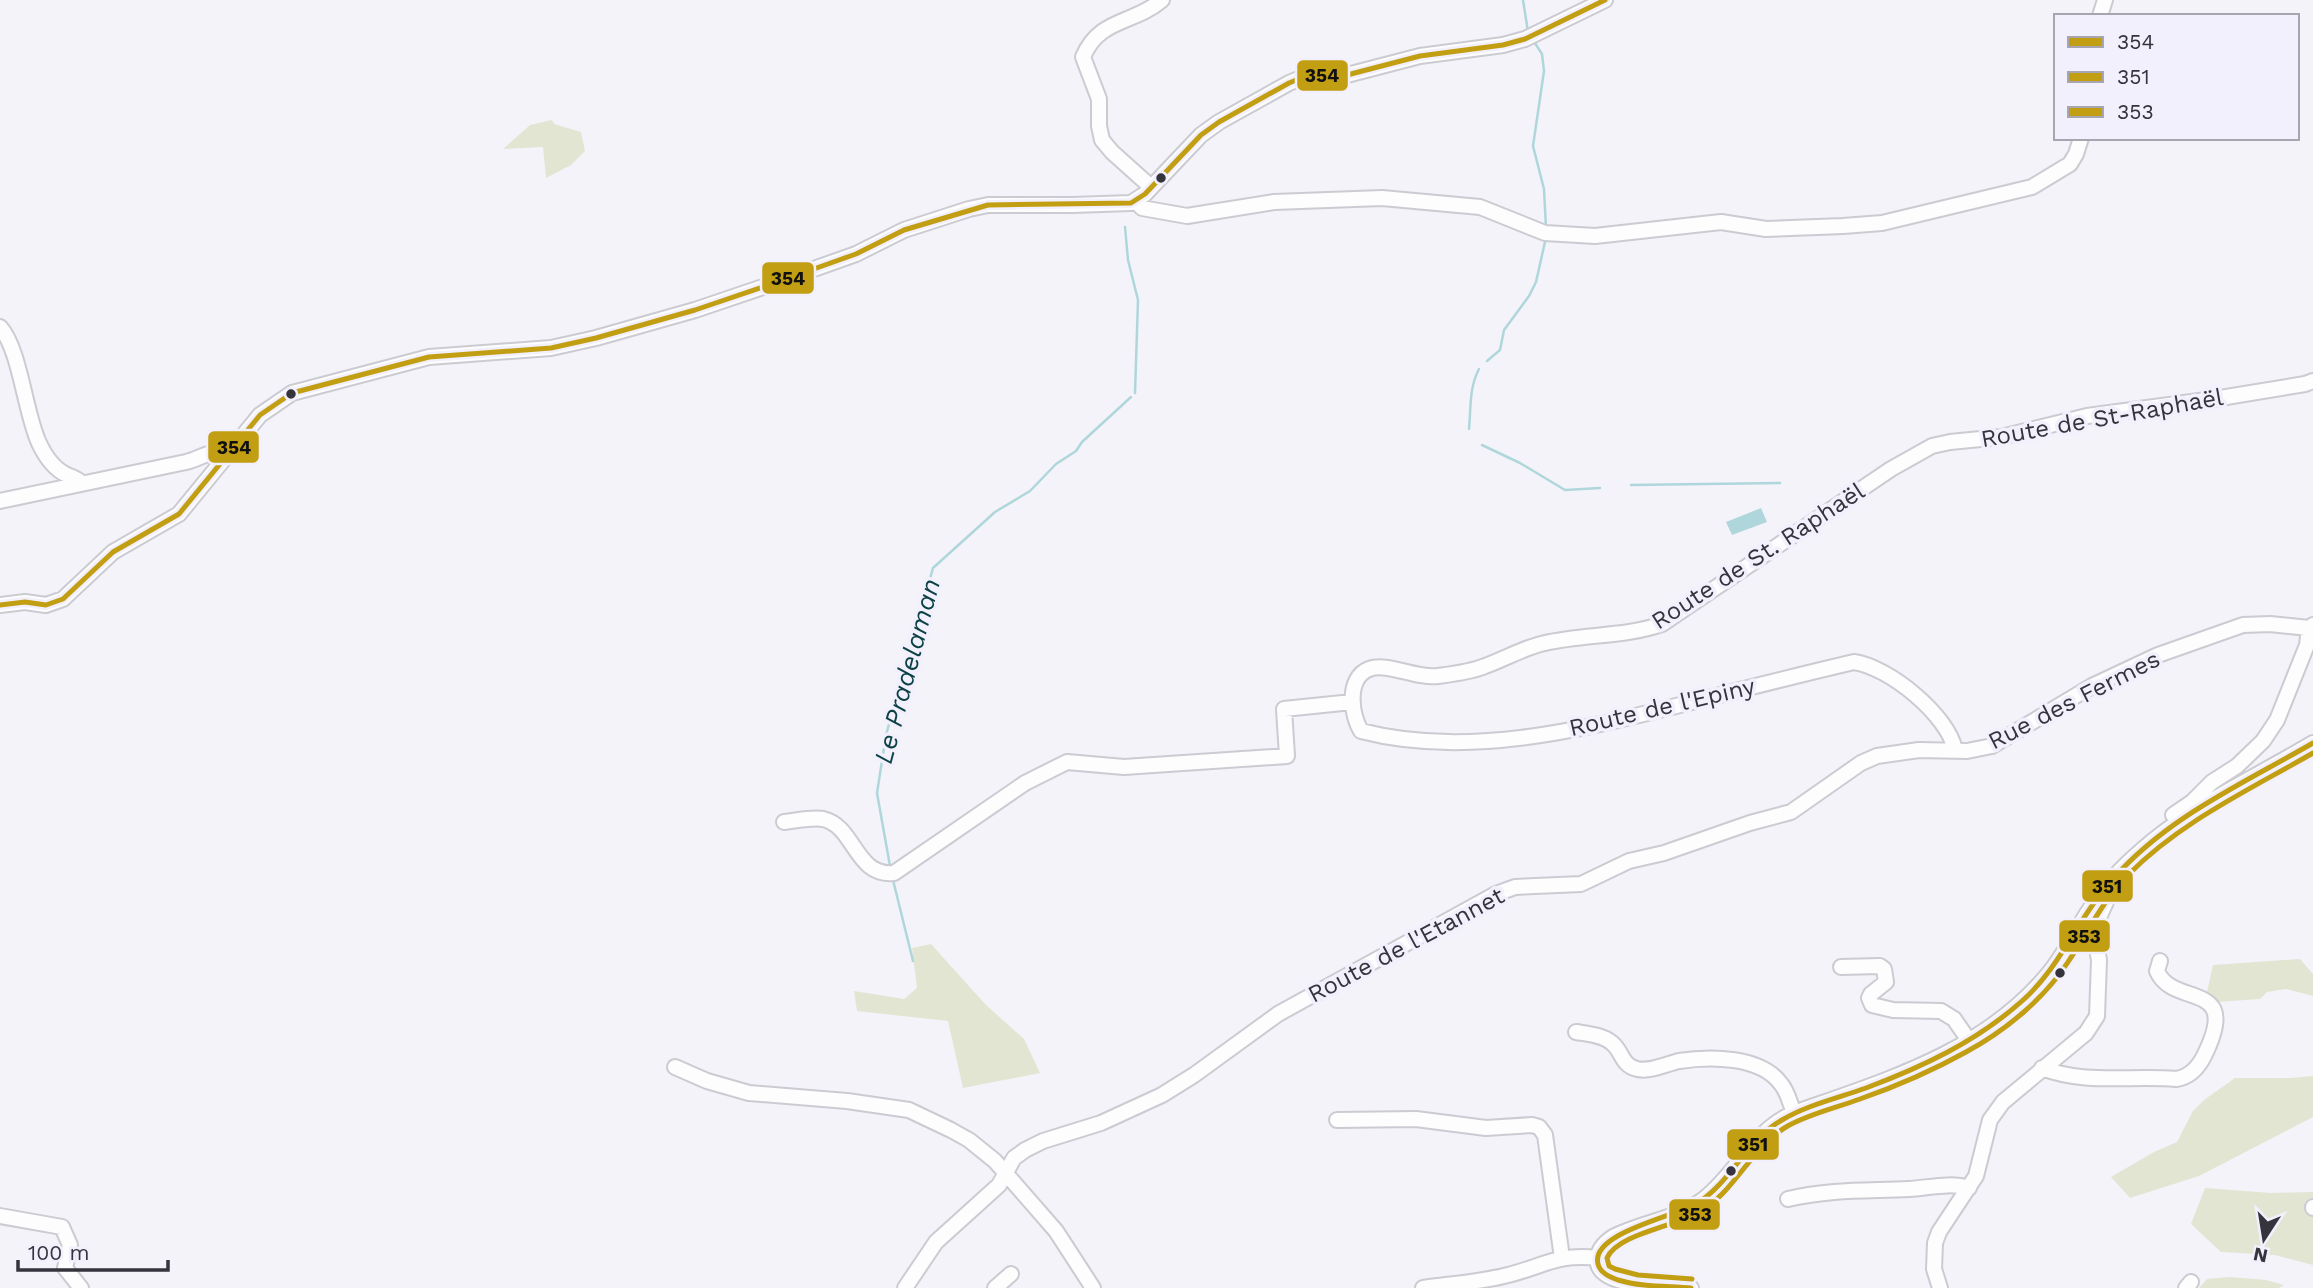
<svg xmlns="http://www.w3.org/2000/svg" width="2313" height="1288" viewBox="0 0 2313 1288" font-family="'Work Sans',sans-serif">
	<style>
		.green { fill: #e2e5d2 }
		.water { fill: #afd7db }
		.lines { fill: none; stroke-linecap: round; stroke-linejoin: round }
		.stream { stroke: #afd7db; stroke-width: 2.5 }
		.minor-casing { stroke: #cbcbd2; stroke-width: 18 }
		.minor { stroke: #fdfdfe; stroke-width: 14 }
		.bus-1-casing { stroke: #f2f0fd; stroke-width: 10 }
		.bus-2-casing { stroke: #f2f0fd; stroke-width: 10 }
		.bus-3-casing { stroke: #f2f0fd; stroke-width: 10 }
		.bus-1 { stroke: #c29e12; stroke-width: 5 }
		.bus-2 { stroke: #c29e12; stroke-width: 5 }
		.bus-3 { stroke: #c29e12; stroke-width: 5 }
		.bus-dot { fill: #35343d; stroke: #f2f0fd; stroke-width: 2.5 }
		.labels { text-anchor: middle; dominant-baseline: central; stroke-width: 7; stroke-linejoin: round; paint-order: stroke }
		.street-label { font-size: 24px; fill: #35343d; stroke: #f2f0fd }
		.water-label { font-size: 26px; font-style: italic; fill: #0c4245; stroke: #f2f0fd }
		.line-badge { stroke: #f2f0fd; stroke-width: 2.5 }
		.pale-badge-label { font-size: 19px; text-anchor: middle; font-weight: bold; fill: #111 }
	</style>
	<rect width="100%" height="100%" fill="#f4f3fa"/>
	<path class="green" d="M552 120 554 124 581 132 585 151 571 165 546 178 543 147 503 149 530 125Z
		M931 944 986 1005 1024 1039 1040 1073 963 1088 948 1021 857 1011 854 991 904 999 917 988 912 948Z
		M2300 959 2313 974V996L2286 989 2267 992 2260 999 2217 1002 2207 992 2213 965Z
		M2313 1076V1117L2199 1176 2130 1198 2111 1177 2154 1152 2177 1142 2193 1111 2204 1100 2235 1078H2291Z
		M2205 1188 2271 1193 2313 1192V1265L2275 1255 2221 1252 2191 1224Z
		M2230 1277 2266 1280 2284 1285 2279 1288H2199L2207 1279Z"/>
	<path class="water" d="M1761 508 1767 522 1732 535 1726 522Z"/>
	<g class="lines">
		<path class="stream" d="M1523 0 1528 32
			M1533 40 1542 54 1544 71 1533 146 1544 189 1546 228
			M1125 227 1128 260 1138 300 1135 393
			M1487 361 1500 350 1504 330 1529 296 1536 282 1545 242
			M1469 429C1471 408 1469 388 1479 369
			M1482 445 1520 463 1565 490 1600 488
			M1631 485 1780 483
			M890 866 877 793 886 735 933 568 995 512 1030 491 1056 464 1076 451 1082 442 1131 397
			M893 880 913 961"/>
		<g class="minor-casing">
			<path id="minor" d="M2100 16 2105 0
				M1151 187 1112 152 1102 140 1099 126V99L1083 57C1099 18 1134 24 1162 0
				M1135 201 1142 208 1187 216 1274 202 1382 198 1480 207 1545 233 1595 236 1721 222 1766 229 1843 226 1882 223 2032 187 2070 164 2076 154 2081 138
				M0 327C20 349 25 413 39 443 45 456 54 469 67 475 73 478 77 478 81 483
				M0 501 186 462C202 458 211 448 227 456
				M0 605 25 602 46 605 63 599 113 552 179 514 260 415 292 393 429 357 551 348 596 338 695 310 766 286 856 254 904 230 969 209 988 205H1073L1131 203 1145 194 1201 135 1219 122 1289 83 1306 76 1347 75 1420 56 1503 45 1525 39 1605 0
				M1955 750C1948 715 1889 667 1854 662 1799 675 1743 689 1688 703 1584 729 1468 759 1361 731 1351 715 1346 678 1369 669 1387 662 1417 679 1438 676 1453 674 1471 672 1485 666 1505 659 1525 647 1545 643 1584 634 1625 637 1662 624L1891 469 1932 446 1950 442 2001 437 2087 416 2214 399 2305 384 2313 381
				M2173 815 2192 802 2212 782 2237 766 2263 741 2277 720 2307 645 2309 628
				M784 822C796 821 811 817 823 819 855 826 855 877 894 873L1025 783 1067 762 1124 767 1287 756 1284 709 1352 702
				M1841 967 1880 966 1884 969 1886 982 1871 994 1869 998 1872 1005 1893 1010 1941 1011 1954 1019 1970 1042
				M1576 1032C1588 1034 1603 1035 1612 1043 1623 1052 1621 1065 1637 1069 1651 1072 1666 1064 1679 1061 1710 1056 1761 1056 1781 1084 1788 1092 1790 1104 1794 1113
				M675 1067 707 1081 749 1093 847 1101 909 1110 951 1130 969 1140 995 1161 1056 1231 1093 1288
				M2042 1068C2086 1085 2131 1075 2176 1079 2190 1077 2198 1068 2204 1056 2243 978 2173 1009 2157 971L2160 961
				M1337 1120 1416 1119 1486 1128 1532 1125 1539 1127 1545 1135 1562 1258
				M1788 1199C1831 1189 1866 1191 1909 1189 1928 1188 1950 1182 1969 1188
				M2313 1207V1208
				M0 1216 62 1227 70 1245 65 1268 81 1288
				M905 1288 936 1242 999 1185 1014 1158 1025 1150 1043 1141 1101 1123 1162 1095 1194 1075 1278 1014 1496 894 1515 887 1581 884 1629 861 1664 853 1750 823 1791 812 1861 763 1877 756 1919 750 1967 751 1992 746 2092 686 2158 655 2243 625 2270 624 2309 628 2313 625
				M995 1288 1011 1274
				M1423 1288C1451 1284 1481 1282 1508 1275 1544 1266 1558 1253 1598 1258
				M1691 1288C1665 1285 1604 1288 1598 1264 1596 1252 1604 1243 1613 1237 1643 1222 1677 1219 1704 1199 1738 1173 1752 1131 1794 1113 1887 1080 1985 1052 2050 972 2066 952 2076 930 2090 909 2104 886 2122 867 2142 850 2190 807 2258 776 2313 743
				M1940 1288 1934 1269 1935 1243 1939 1232 1976 1176 1990 1120 2003 1102 2086 1033 2097 1016 2099 960 2095 938 2096 924 2110 893
				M2186 1288 2191 1282"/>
		</g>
		<use href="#minor" class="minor"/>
		<g class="bus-1-casing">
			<path id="bus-1" d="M0 605 25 602 46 605 63 599 113 552 179 514 260 415 292 393 429 357 551 348 596 338 695 310 766 286 856 254 904 230 988 205 1131 203 1145 194 1201 135 1219 122 1289 83 1306 76 1347 75 1420 56 1503 45 1525 39 1605 0"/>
		</g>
		<g class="bus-2-casing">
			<path id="bus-2" d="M1691 1288C1667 1286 1641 1287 1618 1280 1610 1277 1600 1273 1598 1264 1590 1233 1676 1216 1696 1204 1731 1183 1746 1140 1782 1120 1807 1105 1838 1098 1866 1088 1922 1067 1976 1042 2022 1001 2061 967 2078 917 2113 879 2167 817 2244 783 2313 743"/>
		</g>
		<g class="bus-3-casing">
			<path id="bus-3" d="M1692 1279 1638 1275 1615 1269 1609 1266 1607 1258C1617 1234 1676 1226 1700 1212 1735 1191 1751 1148 1786 1127 1808 1114 1836 1108 1860 1099 1897 1086 1932 1071 1966 1052 2005 1031 2044 999 2068 962 2088 932 2103 900 2128 875 2180 822 2249 790 2313 753"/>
		</g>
		<use href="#bus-1" class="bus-1"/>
		<use href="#bus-2" class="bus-2"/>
		<use href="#bus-3" class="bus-3"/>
	</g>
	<g class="bus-dot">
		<circle cx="1161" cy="178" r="6"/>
		<circle cx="291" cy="394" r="6"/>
		<circle cx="2060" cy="973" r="6"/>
		<circle cx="1731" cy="1171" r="6"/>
	</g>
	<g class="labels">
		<g class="street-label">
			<text transform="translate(2102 418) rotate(-10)">Route de St-Raphaël</text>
			<text transform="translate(1758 556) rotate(-33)">Route de St. Raphaël</text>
			<text transform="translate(2074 700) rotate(-27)">Rue des Fermes</text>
			<text transform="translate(1662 707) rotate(-13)">Route de l'Epiny</text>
			<text transform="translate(1406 945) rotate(-28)">Route de l'Etannet</text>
		</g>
		<g class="water-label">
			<text transform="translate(907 671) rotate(-75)">Le Pradelaman</text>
		</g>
	</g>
	<g class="line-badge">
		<rect x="1296" y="59" width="53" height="33" rx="7" fill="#c29e12"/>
		<rect x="761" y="261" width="54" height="34" rx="7" fill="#c29e12"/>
		<rect x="207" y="430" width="53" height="34" rx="7" fill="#c29e12"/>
		<rect x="2081" y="869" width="53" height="34" rx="7" fill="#c29e12"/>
		<rect x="2058" y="919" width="53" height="34" rx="7" fill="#c29e12"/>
		<rect x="1726" y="1128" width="54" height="33" rx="7" fill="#c29e12"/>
		<rect x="1668" y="1198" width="53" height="33" rx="7" fill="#c29e12"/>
	</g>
	<g class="pale-badge-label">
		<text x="1322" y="82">354</text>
		<text x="788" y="285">354</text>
		<text x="234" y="454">354</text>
		<text x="2107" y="893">351</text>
		<text x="2084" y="943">353</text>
		<text x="1753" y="1151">351</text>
		<text x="1695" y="1221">353</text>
	</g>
	<rect x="2054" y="14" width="245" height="126" fill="#f2f0fd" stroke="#a6a5b0" stroke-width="2"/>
	<rect x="2068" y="37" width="35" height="10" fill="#c29e12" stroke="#a6a5b0" stroke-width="2"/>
	<text x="2117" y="49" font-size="21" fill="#35343d">354</text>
	<rect x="2068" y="72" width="35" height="10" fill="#c29e12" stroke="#a6a5b0" stroke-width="2"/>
	<text x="2117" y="84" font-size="21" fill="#35343d">351</text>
	<rect x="2068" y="107" width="35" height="10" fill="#c29e12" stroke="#a6a5b0" stroke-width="2"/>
	<text x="2117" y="119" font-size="21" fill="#35343d">353</text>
	<g transform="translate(2264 1239) rotate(192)" stroke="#f2f0fd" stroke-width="5" paint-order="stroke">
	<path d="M0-5L12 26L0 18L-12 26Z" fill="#35343d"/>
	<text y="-10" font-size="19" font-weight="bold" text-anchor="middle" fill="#35343d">N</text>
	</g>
	<path d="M18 1260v10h150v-10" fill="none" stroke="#35343d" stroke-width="3.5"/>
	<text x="28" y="1260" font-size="21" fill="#35343d" stroke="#f2f0fd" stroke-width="5" paint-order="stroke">100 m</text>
</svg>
